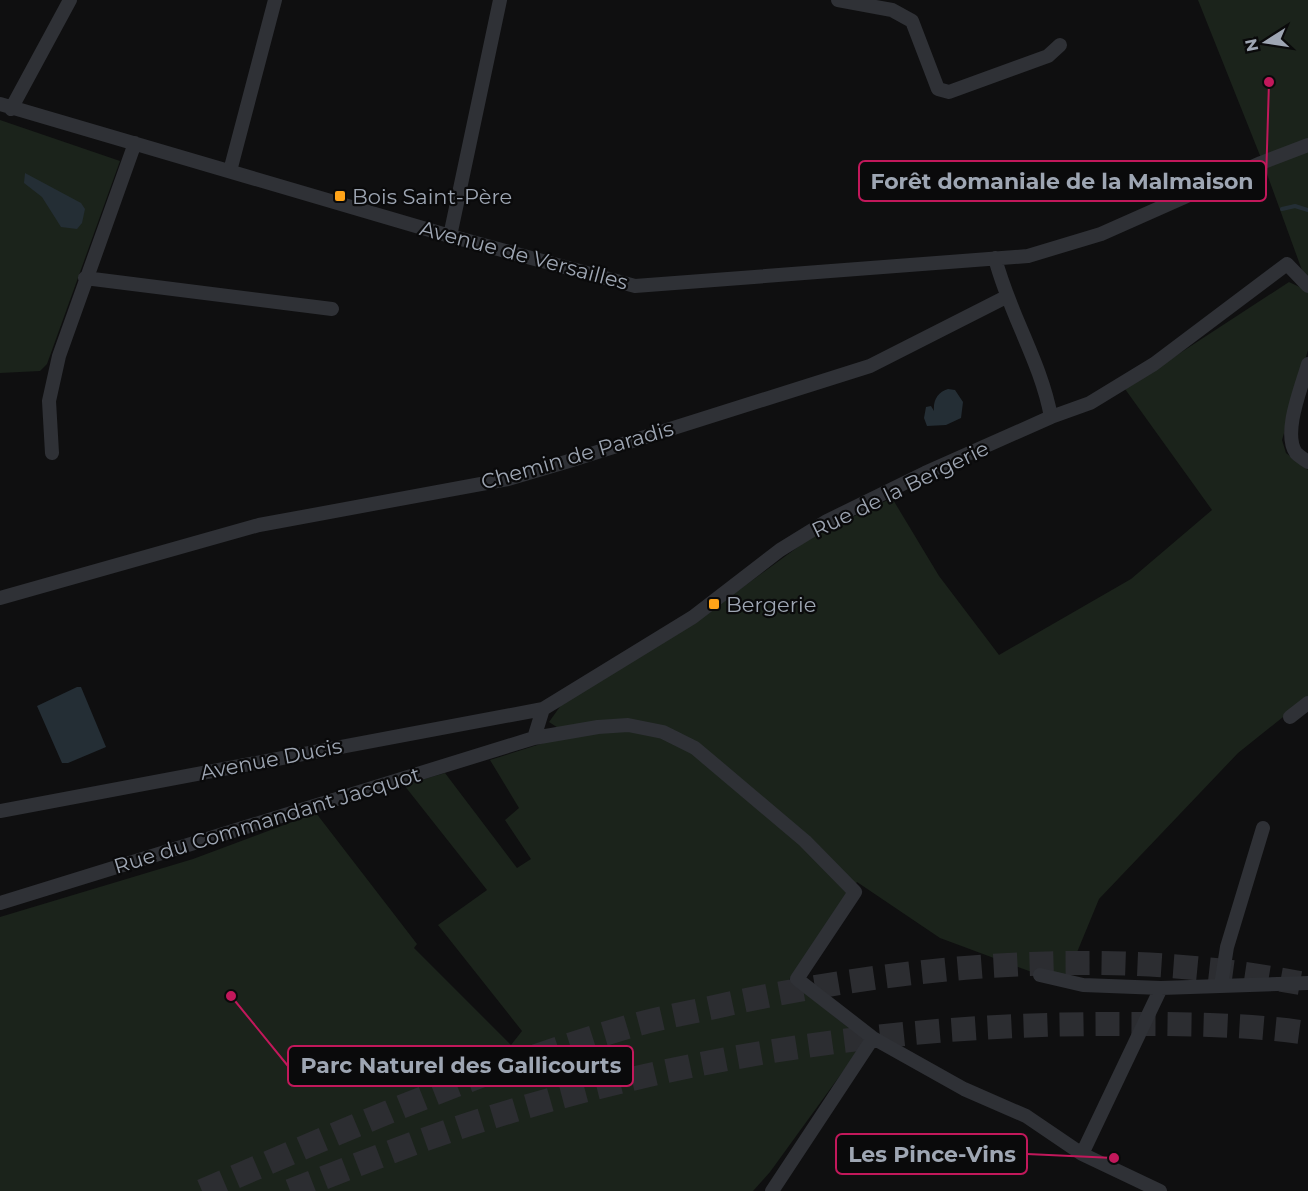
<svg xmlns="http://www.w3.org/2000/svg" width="1308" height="1191" viewBox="0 0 1308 1191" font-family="Montserrat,sans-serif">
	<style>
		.green { fill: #1b231b }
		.water { fill: #242e35 }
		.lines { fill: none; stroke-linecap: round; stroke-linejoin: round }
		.stream { stroke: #242e35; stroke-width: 4 }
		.motorway-tunnel { stroke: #2c2d31; stroke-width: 24; stroke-dasharray: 24 12; stroke-linecap: butt }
		.minor { stroke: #2f3136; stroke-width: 14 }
		.poi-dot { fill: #ffa318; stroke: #0a0a0b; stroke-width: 2 }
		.labels { text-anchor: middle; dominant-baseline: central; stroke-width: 4.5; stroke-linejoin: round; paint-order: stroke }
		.poi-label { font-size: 21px; fill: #9ea6b3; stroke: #0a0a0b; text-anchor: start }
		.street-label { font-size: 21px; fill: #9ea6b3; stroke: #0a0a0b }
		.leader { fill: none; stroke: #c2185b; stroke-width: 2 }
		.callout-dot { fill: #c2185b; stroke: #0a0a0b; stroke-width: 2 }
		.callout { fill: #0a0a0b; stroke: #c2185b; stroke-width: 2 }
		.callout-label { font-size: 22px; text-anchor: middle; font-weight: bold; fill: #9ea6b3 }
	</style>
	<rect width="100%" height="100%" fill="#0f0f10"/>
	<path class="green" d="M1198 0H1308V277L1303 273 1263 163Z
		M0 120 120 161 47 364 40 371 0 373Z
		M1289 282 1308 291V350L1282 440 1286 453 1308 470V697L1238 753 1099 899 1066 979 1029 971 940 938 857 882 789 980 865 1041 770 1172 753 1191H0V917L193 859 316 813 417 944 414 948 511 1045 522 1031 438 925 487 890 404 785 445 773 517 868 531 859 505 820 519 808 490 760 569 735 549 722 564 701 699 619 813 536 892 498 939 576 999 655 1131 579 1212 510 1125 389Z"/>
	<path class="water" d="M25 173 81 203 85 209 82 223 77 229 61 227 42 197 24 183Z
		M948 389 955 390 963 402 961 418 946 425 927 426 924 418 926 407 931 406 934 411C933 400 938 392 948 389Z
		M77 687H81L106 747 68 763H62L37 706Z"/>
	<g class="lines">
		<path class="stream" d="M1282 209 1295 206 1308 210"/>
		<path class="motorway-tunnel" d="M202 1191C345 1130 488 1066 638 1024 668 1016 698 1011 728 1004 886 970 1053 952 1215 970 1243 973 1272 978 1300 983
			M290 1191C357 1165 423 1138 492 1117 688 1056 894 1025 1099 1024 1168 1024 1239 1023 1308 1033"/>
		<path class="minor" d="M838 0 892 10 912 21 938 89 949 92 1048 56 1060 45
			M0 104 450 236 635 286 1028 256 1101 234 1261 163 1308 145
			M11 109 70 0
			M230 171 275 0
			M450 236 500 0
			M995 258C1009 313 1041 362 1051 417
			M85 278 332 309
			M1308 364C1302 386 1282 433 1296 453 1299 456 1305 460 1308 462
			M52 453 49 401 59 356 135 143
			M0 598 259 525 508 479 569 461 870 366 1006 297
			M1290 717 1308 703
			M534 738 543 709 693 617 780 550 827 521 925 473 1051 417 1090 403 1154 364 1287 264 1308 286
			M0 811 543 709
			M0 903 534 738 598 727 628 725 663 732 695 748 805 841 855 892 797 979 873 1038 964 1089 1026 1116 1082 1154 1160 1191
			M1040 975 1083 985 1161 988 1308 983
			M1221 985 1227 947 1263 828
			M1082 1154 1161 988
			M772 1191 873 1038"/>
	</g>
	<g class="poi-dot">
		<rect x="334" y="190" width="12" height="12" rx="3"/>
		<rect x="708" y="598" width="12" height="12" rx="3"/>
	</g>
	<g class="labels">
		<g class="poi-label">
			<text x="352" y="196">Bois Saint-Père</text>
			<text x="726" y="604">Bergerie</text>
		</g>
		<g class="street-label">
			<text transform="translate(524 255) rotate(15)">Avenue de Versailles</text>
			<text transform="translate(577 455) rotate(-16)">Chemin de Paradis</text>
			<text transform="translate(900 489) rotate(-26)">Rue de la Bergerie</text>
			<text transform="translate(271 759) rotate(-11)">Avenue Ducis</text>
			<text transform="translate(267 820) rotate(-17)">Rue du Commandant Jacquot</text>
		</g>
	</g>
	<path class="leader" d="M1269 82L1266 181M231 996L288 1066M1114 1158L1027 1154"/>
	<g class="callout-dot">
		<circle cx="1269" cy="82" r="6"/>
		<circle cx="231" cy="996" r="6"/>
		<circle cx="1114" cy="1158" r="6"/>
	</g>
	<g class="callout">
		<rect x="859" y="161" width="407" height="40" rx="6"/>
		<rect x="288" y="1046" width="345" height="40" rx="6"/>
		<rect x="836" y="1134" width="191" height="40" rx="6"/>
	</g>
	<g class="callout-label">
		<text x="1062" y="189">Forêt domaniale de la Malmaison</text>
		<text x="461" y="1073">Parc Naturel des Gallicourts</text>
		<text x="932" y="1162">Les Pince-Vins</text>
	</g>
	<g transform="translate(1266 42) rotate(258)" stroke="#0a0a0b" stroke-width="4.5" paint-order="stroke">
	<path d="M0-4.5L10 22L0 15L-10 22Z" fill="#9ea6b3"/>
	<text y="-9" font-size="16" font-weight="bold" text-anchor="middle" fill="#9ea6b3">N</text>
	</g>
</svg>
